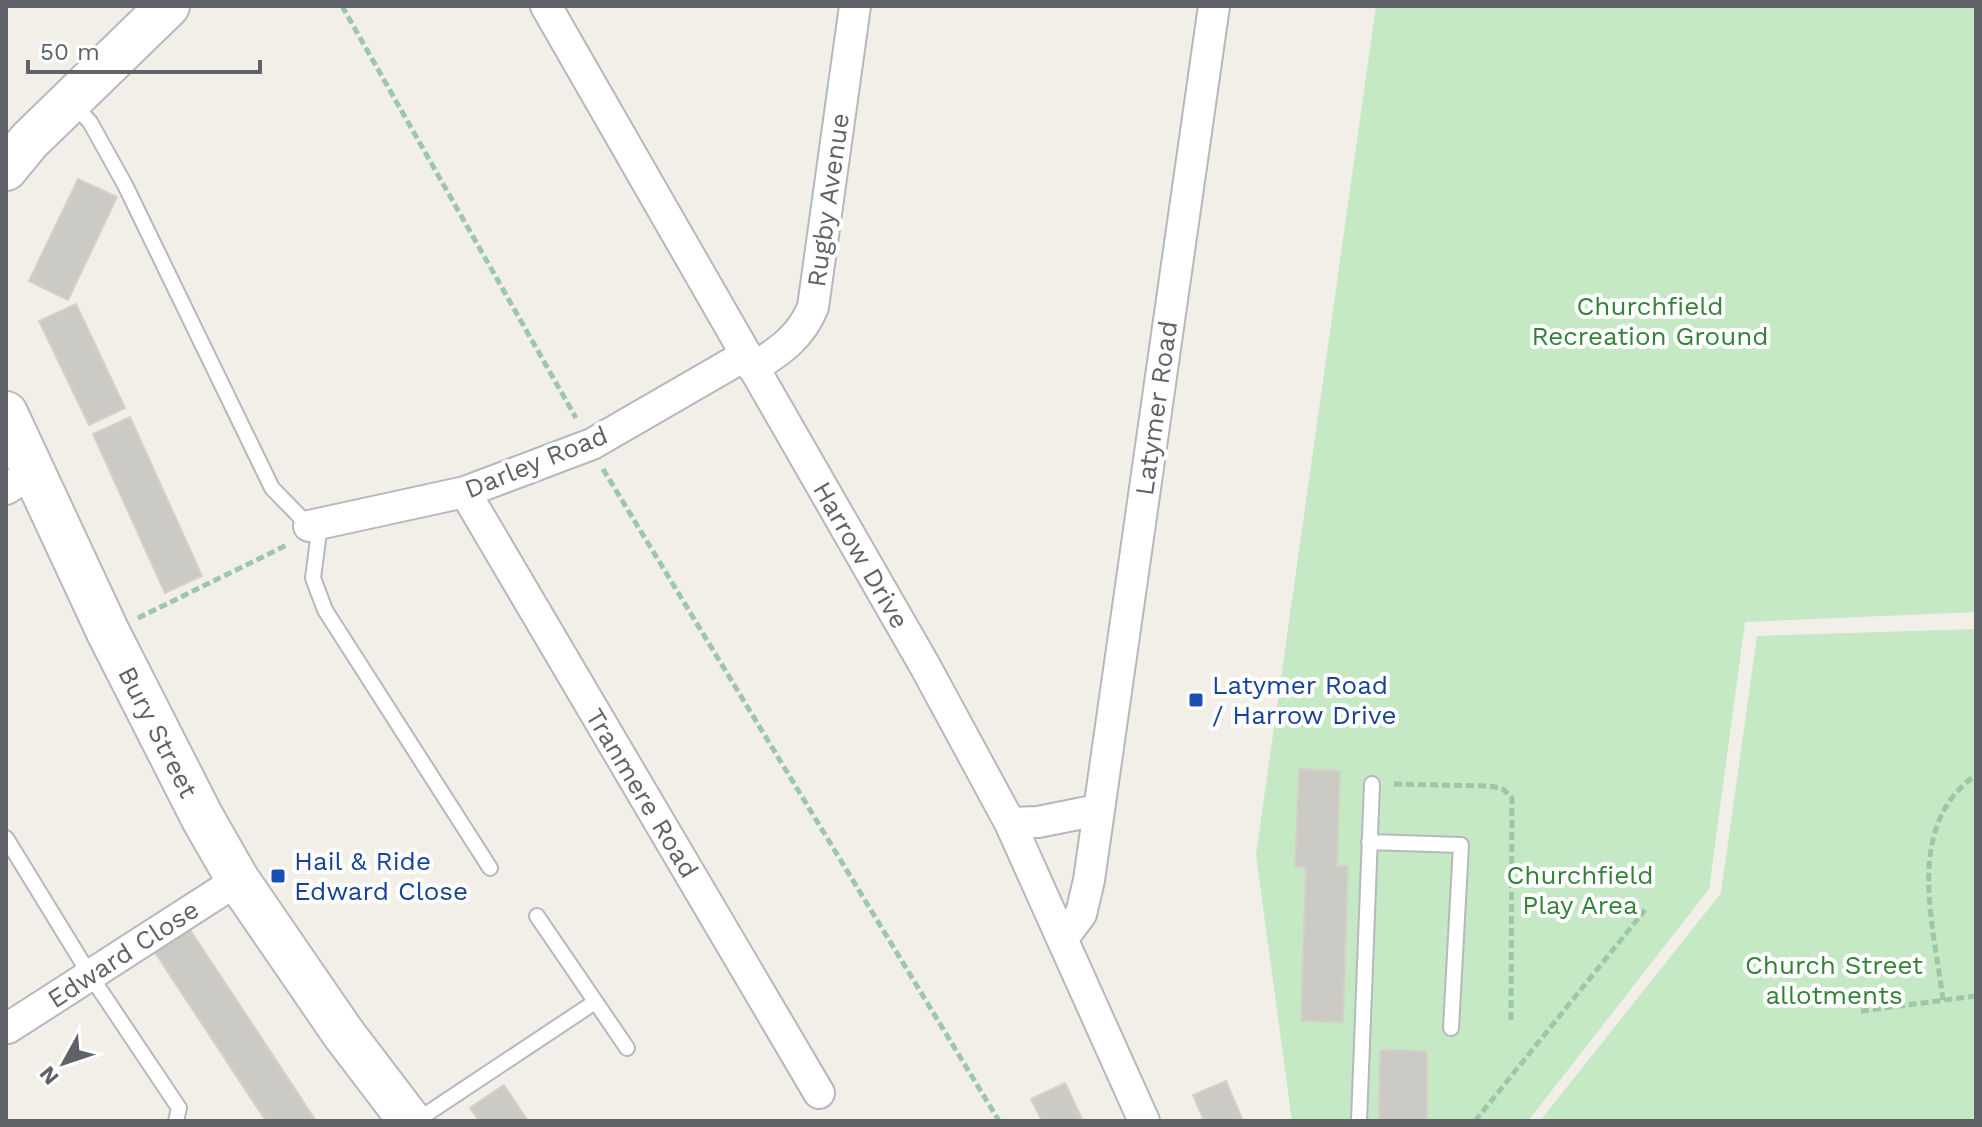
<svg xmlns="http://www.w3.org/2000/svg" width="1982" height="1127" viewBox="0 0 1982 1127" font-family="'Work Sans',sans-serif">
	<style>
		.green { fill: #c5e8c5 }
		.building { fill: #cccac5; stroke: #d6d1c6; stroke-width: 2 }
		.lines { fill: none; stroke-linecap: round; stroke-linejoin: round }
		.lane-casing { stroke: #b5b8bc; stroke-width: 18 }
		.street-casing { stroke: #b5b8bc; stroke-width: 34 }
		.secondary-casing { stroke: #b6babf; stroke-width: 46 }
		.path { stroke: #9cc7a9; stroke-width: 5; stroke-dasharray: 8 4; stroke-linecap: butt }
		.lane { stroke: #fff; stroke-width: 14 }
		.street { stroke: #fff; stroke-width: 30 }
		.secondary { stroke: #fff; stroke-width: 42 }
		.transit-dot { fill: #1a4fb4; stroke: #fff; stroke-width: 3 }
		.labels { text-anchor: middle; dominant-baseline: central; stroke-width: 8; stroke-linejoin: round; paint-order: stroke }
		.street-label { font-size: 26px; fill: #5f6368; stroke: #fff }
		.park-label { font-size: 26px; fill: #348238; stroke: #fff }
		.transit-label { font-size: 26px; fill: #164399; stroke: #fff; text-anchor: start }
	</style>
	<rect width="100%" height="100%" fill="#f1efe8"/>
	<path class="green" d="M1376 6H1976V612L1745 622 1709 889 1528 1121H1292L1256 855Z
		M1976 629V1121H1540L1721 893 1757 636Z"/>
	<path class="building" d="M78 179 117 197 68 300 29 281Z
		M76 304 125 408 89 425 39 321Z
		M130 417 202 576 165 593 93 434Z
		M1299 769 1340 771 1337 866H1348L1343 1022 1301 1021 1306 867H1295Z
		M189 928 316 1121H266L154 951Z
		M1380 1050 1427 1051V1121H1379Z
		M1226 1081 1243 1121H1204L1193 1095Z
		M1065 1083 1083 1121H1042L1031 1099Z
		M504 1085 528 1121H479L470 1108Z"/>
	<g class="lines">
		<g class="lane-casing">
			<path id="lane" d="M73 104 90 122 125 185 272 488 309 526
				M320 524 313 578 325 610 490 868
				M6 838 90 975 179 1108 176 1121
				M1369 842 1461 845 1451 1028
				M537 916 627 1048
				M416 1121 595 1002
				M1359 1121 1372 784"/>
		</g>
		<g class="street-casing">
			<path id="street" d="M546 6 925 666 1010 823 1144 1121
				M753 368C780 351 801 337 813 307L855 6
				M6 489 33 472
				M465 492 819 1093
				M309 526 465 492 592 444 746 355
				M1010 823 1038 822 1098 810
				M1063 938 1081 914 1089 880 1214 6
				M8 1028 238 880"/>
		</g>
		<g class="secondary-casing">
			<path id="secondary" d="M6 169 29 141 168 6
				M6 413 108 632 202 817 238 880 343 1033 410 1121"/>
		</g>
		<path class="path" d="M342 6 576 418
			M603 469 999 1121
			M138 618 287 545
			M1394 784 1490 786 1503 789 1512 798 1511 1023
			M1943 1000C1934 925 1903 826 1976 775
			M1861 1011 1976 996
			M1475 1121 1645 910"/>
		<use href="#lane" class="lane"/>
		<use href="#street" class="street"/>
		<use href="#secondary" class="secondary"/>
	</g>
	<g class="transit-dot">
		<rect x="1188" y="692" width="16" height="16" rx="4"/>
		<rect x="270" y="868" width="16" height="16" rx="4"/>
	</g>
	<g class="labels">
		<g class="street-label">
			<text transform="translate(828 200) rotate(-82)">Rugby Avenue</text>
			<text transform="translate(1156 408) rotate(-82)">Latymer Road</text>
			<text transform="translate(536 462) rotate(-22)">Darley Road</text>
			<text transform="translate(861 555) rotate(60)">Harrow Drive</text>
			<text transform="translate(158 732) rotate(63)">Bury Street</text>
			<text transform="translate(642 793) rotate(59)">Tranmere Road</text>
			<text transform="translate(123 954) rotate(-33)">Edward Close</text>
		</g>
		<g class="park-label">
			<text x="1650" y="306">Churchfield<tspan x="1650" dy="30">Recreation Ground</tspan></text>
			<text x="1580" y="875">Churchfield<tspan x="1580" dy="30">Play Area</tspan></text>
			<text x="1834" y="965">Church Street<tspan x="1834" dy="30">allotments</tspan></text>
		</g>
		<g class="transit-label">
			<text x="1212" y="685">Latymer Road<tspan x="1212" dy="30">/ Harrow Drive</tspan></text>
			<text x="294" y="861">Hail &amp; Ride<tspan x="294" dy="30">Edward Close</tspan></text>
		</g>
	</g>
	<rect width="1982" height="1127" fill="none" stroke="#5f6368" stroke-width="16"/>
	<g transform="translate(64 1063) rotate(230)" stroke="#ffffff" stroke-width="6" paint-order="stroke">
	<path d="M0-6L14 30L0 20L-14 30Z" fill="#5f6368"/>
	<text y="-12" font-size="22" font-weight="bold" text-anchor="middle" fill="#5f6368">N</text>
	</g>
	<path d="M28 60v12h232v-12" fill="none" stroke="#5f6368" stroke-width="4"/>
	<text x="40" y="60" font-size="24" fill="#5f6368" stroke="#ffffff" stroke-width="6" paint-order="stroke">50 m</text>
</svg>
